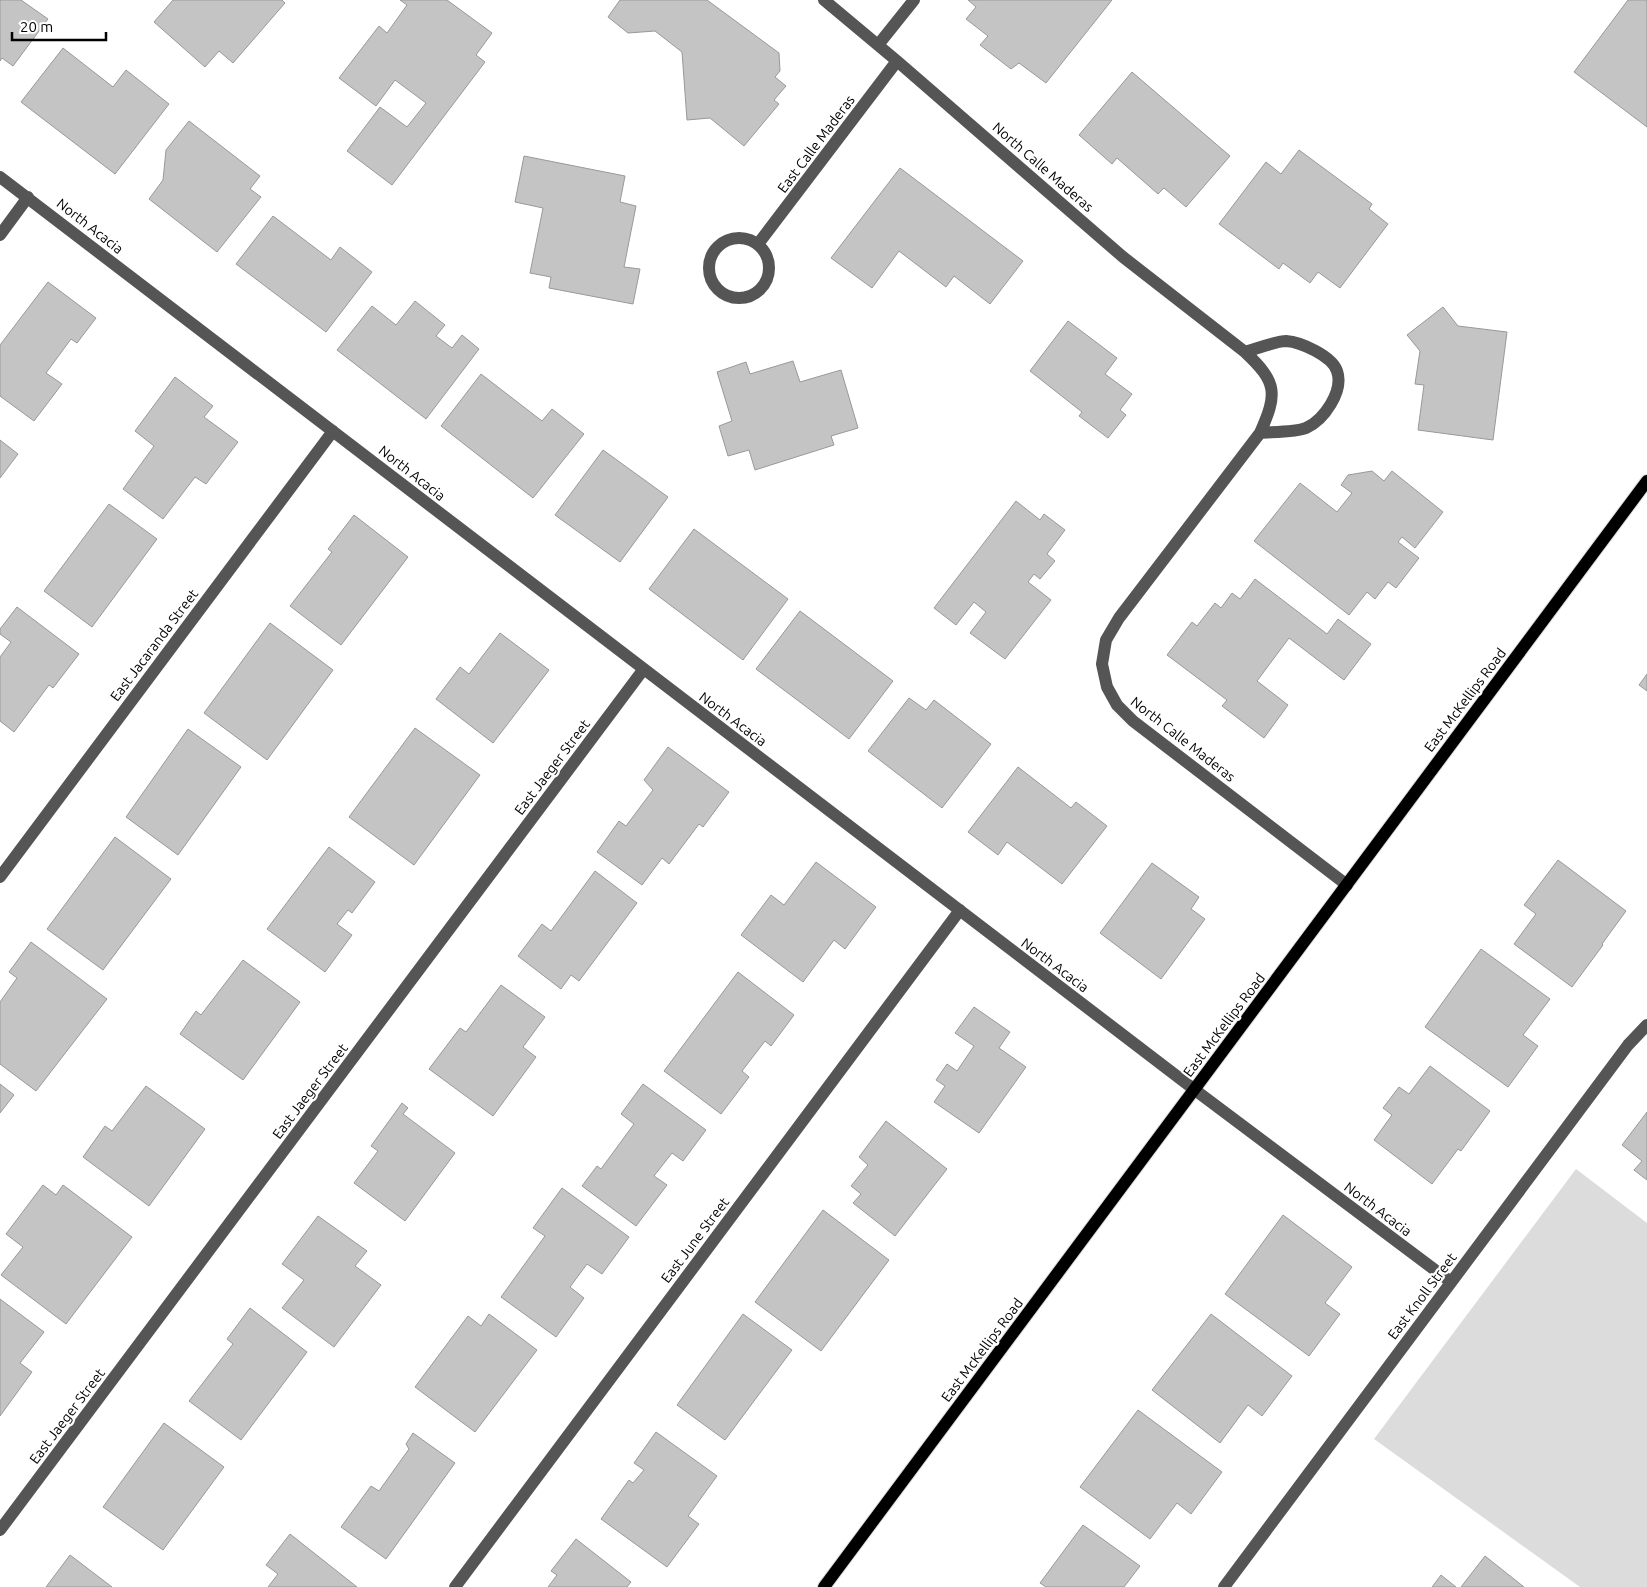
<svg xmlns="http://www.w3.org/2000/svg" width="1647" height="1587" viewBox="0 0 1647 1587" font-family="Ubuntu,sans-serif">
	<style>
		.green { fill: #dcdcdc }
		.building { fill: #c4c4c4; stroke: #999 }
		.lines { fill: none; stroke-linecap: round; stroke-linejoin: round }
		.major-casing { stroke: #dbdbdb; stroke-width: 14 }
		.minor { stroke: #555; stroke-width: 12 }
		.major { stroke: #000; stroke-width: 12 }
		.labels { text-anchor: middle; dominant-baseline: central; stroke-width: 4.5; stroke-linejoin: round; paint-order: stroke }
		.street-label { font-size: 14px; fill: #000; stroke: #fff }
	</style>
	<rect width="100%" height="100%" fill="#fff"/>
	<path class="green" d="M1576 1169 1647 1223V1587H1580L1374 1439Z"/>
	<path class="building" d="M0 0H21L48 19 13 66 2 58 0 61Z
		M173 0H282L285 3 233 63 219 51 205 67 154 22Z
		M400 0H447L492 33 476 55 485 62 392 185 347 151 380 107 407 127 426 103 395 80 376 106 339 78 379 26 387 33 407 5Z
		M620 0H707L779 53 780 71 775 77 786 86 774 100 779 104 744 146 710 118 687 120 682 52 655 31 628 33 608 17Z
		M968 0H1112L1046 83 1019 63 1011 69 980 45 988 36 966 19 976 7Z
		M1628 0H1647V127L1574 72Z
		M63 48 113 87 126 70 169 104 115 174 21 102Z
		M1132 72 1230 156 1186 207 1164 188 1158 194 1117 158 1112 164 1079 135Z
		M189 121 260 176 250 189 261 197 217 252 149 199 163 180 166 150Z
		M1299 150 1372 204 1369 209 1388 224 1340 288 1318 272 1310 283 1283 263 1279 269 1219 224 1266 162 1281 174Z
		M524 156 625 176 620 202 636 206 624 267 640 269 633 304 549 288 551 277 530 273 543 208 515 202Z
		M900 168 1023 261 990 304 954 276 946 287 899 251 872 288 831 258Z
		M273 216 331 260 340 247 372 272 326 332 236 264Z
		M48 282 96 318 77 343 71 339 46 373 62 384 34 421 0 396V345Z
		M415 301 445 325 436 336 452 348 462 335 479 349 426 419 337 350 372 306 396 325Z
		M1443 307 1458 326 1507 332 1493 440 1418 430 1424 385 1415 384 1420 351 1407 335Z
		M1068 321 1117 358 1105 374 1132 394 1120 410 1126 415 1108 438 1079 416 1082 412 1030 371Z
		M793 361 800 382 841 370 858 428 831 436 834 445 755 470 749 450 728 456 719 426 732 421 717 372 746 362 750 374Z
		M481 374 542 421 552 409 584 434 533 498 441 426Z
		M175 377 213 406 204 417 238 442 206 484 195 477 163 519 123 489 154 446 135 431Z
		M0 440 18 454 0 478Z
		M603 450 668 497 620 562 555 515Z
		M1372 471 1384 481 1392 471 1443 512 1415 548 1402 537 1398 542 1419 558 1396 588 1388 582 1375 599 1367 592 1349 615 1254 541 1300 483 1337 512 1352 493 1341 485 1348 475Z
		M1016 501 1040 520 1044 514 1065 530 1047 554 1055 561 1040 579 1034 574 1028 582 1051 600 1005 659 970 633 986 612 974 602 956 625 934 608Z
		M109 504 157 539 92 627 44 591Z
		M354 515 408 557 341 645 290 606 332 552 328 549Z
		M694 529 788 599 743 660 649 589Z
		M1255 579 1327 634 1338 619 1371 644 1344 680 1289 638 1257 681 1288 705 1264 738 1222 706 1227 700 1167 655 1192 622 1197 626 1215 603 1221 608 1232 593 1240 599Z
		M17 607 79 654 53 688 49 685 14 732 0 721V657L11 642 0 634V629Z
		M800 611 893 681 849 739 756 669Z
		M270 623 333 670 267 760 204 713Z
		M500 633 549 670 493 743 436 699 460 667 469 674Z
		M1647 674V691L1639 685Z
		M909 698 926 710 934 700 991 744 942 808 868 751Z
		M415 728 480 775 414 865 349 817Z
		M188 729 241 767 178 855 126 817Z
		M668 747 729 792 703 827 699 824 669 864 662 858 642 885 597 852 619 821 626 826 653 790 644 780Z
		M1018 767 1071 808 1076 802 1107 826 1062 884 1007 842 998 855 968 832Z
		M115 837 171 879 103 970 47 929Z
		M329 847 375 882 352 913 348 910 337 924 352 935 325 972 267 929Z
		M1558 860 1626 911 1602 944 1603 945 1572 987 1514 944 1536 914 1524 905Z
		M816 862 876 907 845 949 834 940 803 982 741 935 771 895 784 905Z
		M1152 863 1199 897 1191 909 1205 919 1161 979 1100 933Z
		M595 871 637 903 579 981 571 975 561 989 518 956 542 924 551 931Z
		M31 942 107 999 36 1091 0 1064V1002L17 978 9 972Z
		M1481 949 1550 999 1523 1035 1538 1046 1508 1087 1425 1027Z
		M243 960 300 1002 243 1080 180 1034 196 1011 201 1015Z
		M738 972 794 1015 771 1046 765 1041 742 1071 749 1077 721 1114 664 1071Z
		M501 985 545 1017 523 1047 536 1057 493 1116 429 1069 460 1028 466 1032Z
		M974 1007 1010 1032 999 1048 1026 1067 979 1133 934 1102 945 1086 936 1080 947 1064 957 1071 974 1046 955 1033Z
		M1430 1066 1490 1111 1461 1151 1458 1149 1432 1184 1374 1140 1392 1115 1383 1108 1399 1087 1409 1094Z
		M0 1084 14 1095 0 1113Z
		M643 1084 706 1130 683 1161 672 1153 654 1176 667 1185 636 1226 582 1186 597 1166 601 1169 634 1124 621 1114Z
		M146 1086 205 1129 149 1206 83 1157 105 1126 112 1131Z
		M402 1103 408 1108 403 1114 455 1153 405 1221 354 1183 378 1151 371 1146Z
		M1647 1112V1180L1634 1170 1642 1161 1622 1145Z
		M886 1121 947 1169 895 1236 853 1203 861 1194 851 1186 868 1165 859 1157Z
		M43 1185 56 1195 63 1185 132 1237 66 1324 1 1275 23 1247 6 1234Z
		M562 1188 629 1237 602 1274 587 1264 570 1287 584 1298 556 1337 501 1297 545 1236 533 1228Z
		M823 1210 889 1260 821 1351 755 1302Z
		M1283 1215 1352 1267 1325 1303 1340 1314 1309 1356 1225 1294Z
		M318 1216 367 1251 355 1266 381 1285 334 1347 282 1308 304 1280 282 1264Z
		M0 1299 44 1332 20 1363 32 1372 0 1416Z
		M250 1308 307 1352 241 1440 189 1401 233 1344 227 1339Z
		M489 1314 537 1350 475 1432 415 1387 468 1316 481 1326Z
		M743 1314 792 1350 725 1440 677 1405Z
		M1211 1314 1292 1376 1262 1416 1248 1405 1220 1443 1152 1390Z
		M1138 1410 1222 1472 1191 1514 1177 1503 1150 1539 1080 1487Z
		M164 1423 224 1467 163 1550 103 1507Z
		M656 1432 717 1476 688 1516 699 1524 667 1567 601 1519 629 1480 633 1483 644 1470 634 1463Z
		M413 1433 455 1463 386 1559 341 1527 371 1486 379 1491 409 1449 406 1444Z
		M1083 1525 1140 1566 1124 1587H1046L1040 1583Z
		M290 1534 357 1587H268L278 1574 266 1565Z
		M576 1539 631 1582 627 1587H548L557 1575 551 1571Z
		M70 1555 112 1587H46Z
		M1485 1556 1524 1587H1461Z
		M1441 1575 1456 1587H1432Z"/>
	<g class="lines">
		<g class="major-casing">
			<path id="major" d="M824 1587 1647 481"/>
		</g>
		<path class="minor" d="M824 0 897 61 1123 257 1245 352C1277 382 1278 393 1260 433L1119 618 1106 640 1102 664 1107 687 1117 705 1133 721 1347 885
			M878 45 914 0
			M0 177 1195 1090 1451 1282
			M0 235 28 197
			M709 268a30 30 0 1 1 60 0a30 30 0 1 1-60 0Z
			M758 244 897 61
			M1245 352C1256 349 1276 341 1286 341 1301 342 1332 356 1337 371 1344 391 1324 420 1306 428 1297 432 1272 432 1260 433
			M0 877 333 431
			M0 1530 643 670
			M455 1587 960 910
			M1224 1587 1628 1045 1647 1025"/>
		<use href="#major" class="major"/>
	</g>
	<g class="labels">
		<g class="street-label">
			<text transform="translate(816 144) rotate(-53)">East Calle Maderas</text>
			<text transform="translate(1043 167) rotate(41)">North Calle Maderas</text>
			<text transform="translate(90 226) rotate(38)">North Acacia</text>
			<text transform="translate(412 473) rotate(38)">North Acacia</text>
			<text transform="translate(154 645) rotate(-53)">East Jacaranda Street</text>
			<text transform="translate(1465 700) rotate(-53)">East McKellips Road</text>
			<text transform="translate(733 719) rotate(37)">North Acacia</text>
			<text transform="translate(1183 739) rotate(38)">North Calle Maderas</text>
			<text transform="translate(552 767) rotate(-53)">East Jaeger Street</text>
			<text transform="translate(1055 965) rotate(37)">North Acacia</text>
			<text transform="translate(1224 1025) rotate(-53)">East McKellips Road</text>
			<text transform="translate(310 1091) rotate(-53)">East Jaeger Street</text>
			<text transform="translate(1378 1209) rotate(37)">North Acacia</text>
			<text transform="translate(695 1240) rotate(-53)">East June Street</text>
			<text transform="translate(1422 1296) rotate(-53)">East Knoll Street</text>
			<text transform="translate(982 1350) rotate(-53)">East McKellips Road</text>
			<text transform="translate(67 1416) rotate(-53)">East Jaeger Street</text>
		</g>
	</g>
	<path d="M12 32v8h94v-8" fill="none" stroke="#000000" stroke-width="2.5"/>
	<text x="20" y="32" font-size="15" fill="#000000" stroke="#ffffff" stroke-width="4" paint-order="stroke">20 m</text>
</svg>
